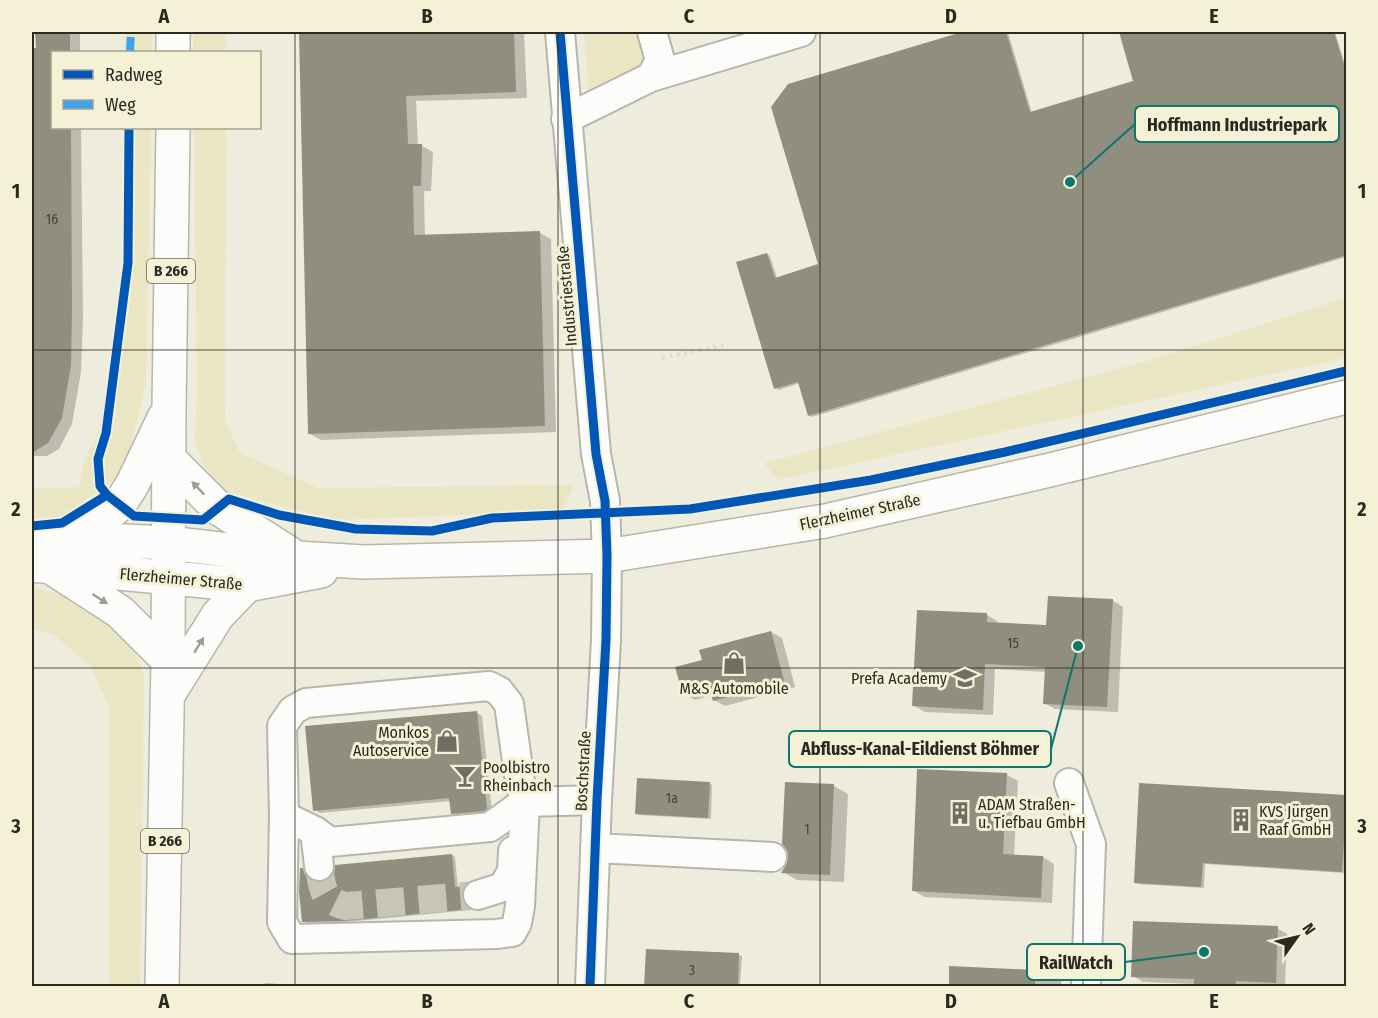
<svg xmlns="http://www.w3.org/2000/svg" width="1378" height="1018" viewBox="0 0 1378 1018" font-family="'Fira Sans Condensed',sans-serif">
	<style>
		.green { fill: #eae6c4 }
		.shadow { fill: #0003 }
		.building { fill: #908e7e }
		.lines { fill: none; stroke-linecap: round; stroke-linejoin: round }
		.minor-tunnel { stroke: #c7c5b7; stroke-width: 28; stroke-dasharray: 28 14; stroke-linecap: butt }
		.minor-casing { stroke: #b7b6aa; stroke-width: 32 }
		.major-casing { stroke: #b7b6aa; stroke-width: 36 }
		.path { stroke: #dbdbd7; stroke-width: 4; stroke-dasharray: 3 4.5; stroke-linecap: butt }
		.minor { stroke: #fcfcfa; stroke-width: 28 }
		.major { stroke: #fcfcfa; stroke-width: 33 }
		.quiet { stroke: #3ea3ea; stroke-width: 8; stroke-dasharray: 15 8; stroke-linecap: butt }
		.cycleway-casing { stroke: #f4f1d7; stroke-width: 13 }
		.cycleway { stroke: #0057b8; stroke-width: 9 }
		.oneway { fill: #9e9e98 }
		.grid { fill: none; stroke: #2b2a20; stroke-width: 1.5; stroke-opacity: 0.55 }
		.labels { text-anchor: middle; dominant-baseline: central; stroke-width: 6; stroke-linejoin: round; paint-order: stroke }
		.number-label { font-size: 14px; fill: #444338 }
		.shield { fill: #f4f1d7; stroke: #676657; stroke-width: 1.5 }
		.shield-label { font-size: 15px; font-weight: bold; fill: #2b2a20 }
		.street-label { font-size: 16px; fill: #2b2a20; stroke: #f4f1d7 }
		.poi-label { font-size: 16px; fill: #2b2a20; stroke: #f4f1d7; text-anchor: start }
		.leader { fill: none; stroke: #0f766e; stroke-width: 2 }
		.callout-dot { fill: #0f766e; stroke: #f4f1d7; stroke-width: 2 }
		.callout { fill: #f4f1d7; stroke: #0f766e; stroke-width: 2 }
		.callout-label { font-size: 18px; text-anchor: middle; font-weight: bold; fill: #2b2a20 }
		.neatline { fill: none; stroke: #2b2a20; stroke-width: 2 }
		.grid-label { font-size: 20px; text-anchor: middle; font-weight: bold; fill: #2b2a20 }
	</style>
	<rect width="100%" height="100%" fill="#eeecdd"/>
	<path class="green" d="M125 32H153L152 52H124Z
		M193 32H226V52H193Z
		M584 32H645L648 75 589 96Z
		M122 128H151L146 383 124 473 60 517 32 519V489L79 487 84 460 100 430 126 259Z
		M194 128H226L225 420 240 453 318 488 574 485 563 511 336 520 219 490 205 469 195 442 197 388Z
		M1346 298V358L777 480 764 463 1144 362Z
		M32 587C70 596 109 609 131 644 136 652 139 664 144 674L140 986H109L110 709 90 666 54 635 32 628Z"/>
	<path class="shadow" d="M37 32H80V52H52V128H81L83 317 81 372 72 424 59 449 47 456H32V49H38Z
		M301 32H524L527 98 416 101 418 146H422L433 152 431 191H424L425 236 540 233 551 239 556 432 321 440 310 434Z
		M967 32H1008L1032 113 1135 82 1120 32H1335L1346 68V257L812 417 809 415 800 383 779 390 776 388 767 254 770 256 777 278 820 265 789 85Z
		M1112 600 1123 607 1118 712 1055 709 1044 703 1046 672 995 669 993 715 925 712 914 706 987 615 997 621V624L1048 626Z
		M771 632 782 638 795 687 725 706 714 700 713 695 695 700 684 694Z
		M476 712 482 716 492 812 490 813 457 816 452 813 451 801 320 813 315 810Z
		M1007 775 1018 781 1014 856 1043 857 1054 864 1052 903 924 897 913 890Z
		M709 783 712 785 711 819 639 815 636 813Z
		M834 786 848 794 844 882 797 880 783 872Z
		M1346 797 1345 873 1205 864 1204 888 1138 884 1135 882Z
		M452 855 455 857 458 888 467 889 464 894 465 902 471 910 346 922 307 923 304 921 302 870 313 883 320 884Z
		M1277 928 1287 934 1285 986H1196V984L1143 982 1133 976Z
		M739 955 742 956 740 986H646Z
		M951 968 1056 972 1061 975V986H951Z
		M265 983 315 986H264Z"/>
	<path class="building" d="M35 32H70V52H52V128H71L72 310 71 365 62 418 48 443 32 453V48H36Z
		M299 32H514L516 92 406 96 408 144H422L421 186H413L414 235 540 231 545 426 308 434Z
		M962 32H1006L1030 112 1133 81 1119 32H1334L1347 74V255L808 416 798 382 774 389 736 262 767 253 775 278 818 264 771 107 788 84Z
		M1048 596 1113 599 1107 707 1043 704 1045 667 985 664 983 710 912 706 917 610 987 613V622L1046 625Z
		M771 631 784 681 713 701 709 688 683 695 675 667 702 660 699 650Z
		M477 711 487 809 484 811 451 814 449 798 313 811 305 726Z
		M917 769 1007 773 1003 854 1043 856 1041 898 912 891Z
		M637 778 710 782 708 818 635 814Z
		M785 782 834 784 830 875 781 873 786 865 788 857 787 850 782 844Z
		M1139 783 1347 795 1342 872 1203 863 1201 887 1134 883Z
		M452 854 455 887 465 886 462 892V899L470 909 342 921 302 922 299 892 300 868H303L305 875 312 881 320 882 329 879 334 873 335 865Z
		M1133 921 1278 926 1276 983 1236 981 1235 987H1194V979L1131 977Z
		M646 949 739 953 738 987H644Z
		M949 966 1035 970V987H949Z"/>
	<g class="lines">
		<path class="minor-tunnel" d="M319 866C322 888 322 901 346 906L478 895"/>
		<g class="minor-casing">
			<path id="minor" d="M560 32 596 454 605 501 607 556 606 640 597 800 590 986
				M651 77 801 32
				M566 119 651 77 660 60 652 32
				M1069 783 1091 844 1086 986
				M284 816 282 922 292 939 496 934 512 932 517 923 520 906 525 802 520 782 509 704 499 691 489 686 306 703 293 710 282 726 284 816 315 831 330 842 490 827 525 802 597 800
				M315 831 319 866
				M595 848 772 857
				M478 895 503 887 512 871 513 851"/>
		</g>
		<g class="major-casing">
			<path id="major" d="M173 52V32
				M168 458 218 508 289 553
				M79 539 119 505 132 485 164 418
				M32 544 79 539 168 543 297 558 364 562 607 556 825 521 1050 470 1346 397
				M32 565 247 585 321 571
				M55 570 120 612 168 660
				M168 695 218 615 247 585
				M162 986 168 660 169 408 173 128"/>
		</g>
		<path class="path" d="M662 358 728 344"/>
		<use href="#minor" class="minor"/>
		<use href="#major" class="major"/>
		<path class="quiet" d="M130 52 131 32"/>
		<g class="cycleway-casing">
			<path id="cycleway" d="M560 32 596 454 605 501 607 556 606 640 597 800 590 986
				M129 128 128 263 106 433 98 459 100 486 107 495 134 516 203 520 229 499 279 515 356 529 432 531 492 518 690 509 871 480 1005 452 1346 371
				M32 526 62 523 107 495"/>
		</g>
		<use href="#cycleway" class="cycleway"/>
	</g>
	<defs><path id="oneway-solid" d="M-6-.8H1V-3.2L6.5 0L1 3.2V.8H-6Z" transform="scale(1.5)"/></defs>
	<g class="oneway">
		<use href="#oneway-solid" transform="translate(198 488) rotate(-134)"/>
		<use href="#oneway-solid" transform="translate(100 599) rotate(33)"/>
		<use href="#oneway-solid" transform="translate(199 645) rotate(-58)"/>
	</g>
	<path class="grid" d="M295 32V986M558 32V986M820 32V986M1083 32V986M32 350H1346M32 668H1346"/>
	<defs>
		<g id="shop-bare" transform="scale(1.8)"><path d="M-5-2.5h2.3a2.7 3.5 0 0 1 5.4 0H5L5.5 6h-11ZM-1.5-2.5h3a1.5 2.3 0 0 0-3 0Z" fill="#6f6e62" stroke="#f4f1d7" stroke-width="2.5" paint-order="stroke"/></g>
		<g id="school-bare" transform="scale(1.8)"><path d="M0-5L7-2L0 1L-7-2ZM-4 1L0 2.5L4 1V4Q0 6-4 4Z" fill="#6f6e62" stroke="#f4f1d7" stroke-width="2.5" paint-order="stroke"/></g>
		<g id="bar-bare" transform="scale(1.8)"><path d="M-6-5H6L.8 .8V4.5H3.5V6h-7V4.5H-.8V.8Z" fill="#6f6e62" stroke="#f4f1d7" stroke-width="2.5" paint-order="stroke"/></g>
		<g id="building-bare" transform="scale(1.8)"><path d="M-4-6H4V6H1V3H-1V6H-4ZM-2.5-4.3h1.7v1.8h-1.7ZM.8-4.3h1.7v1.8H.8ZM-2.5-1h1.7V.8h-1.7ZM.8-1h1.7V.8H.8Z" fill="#6f6e62" stroke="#f4f1d7" stroke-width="2.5" paint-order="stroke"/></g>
	</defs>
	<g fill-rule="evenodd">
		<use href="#shop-bare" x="734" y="663"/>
		<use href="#school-bare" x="965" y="678"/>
		<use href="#shop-bare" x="447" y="741"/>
		<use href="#bar-bare" x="465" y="776"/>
		<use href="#building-bare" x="960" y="813"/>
		<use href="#building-bare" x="1241" y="820"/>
	</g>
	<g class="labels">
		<g class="number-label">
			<text x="52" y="219">16</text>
			<text x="1013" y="643">15</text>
			<text x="672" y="798">1a</text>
			<text x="807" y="829">1</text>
			<text x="692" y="970">3</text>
		</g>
		<g class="shield">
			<rect x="147" y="259" width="48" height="24" rx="4.5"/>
			<rect x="141" y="829" width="48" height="24" rx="4.5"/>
		</g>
		<g class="shield-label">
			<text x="171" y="271">B 266</text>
			<text x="165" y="841">B 266</text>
		</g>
		<g class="street-label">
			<text transform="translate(567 296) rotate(-95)">Industriestraße</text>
			<text transform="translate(860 512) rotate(-12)">Flerzheimer Straße</text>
			<text transform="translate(181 579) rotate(5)">Flerzheimer Straße</text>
			<text transform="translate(583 771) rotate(-87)">Boschstraße</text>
		</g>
		<g class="poi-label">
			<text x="947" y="678" text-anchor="end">Prefa Academy</text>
			<text x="734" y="688" text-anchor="middle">M&amp;S Automobile</text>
			<text x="429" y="732" text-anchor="end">Monkos<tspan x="429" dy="18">Autoservice</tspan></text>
			<text x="483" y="767">Poolbistro<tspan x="483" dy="18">Rheinbach</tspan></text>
			<text x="978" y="804">ADAM Straßen-<tspan x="978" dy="18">u. Tiefbau GmbH</tspan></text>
			<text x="1259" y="811">KVS Jürgen<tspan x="1259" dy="18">Raaf GmbH</tspan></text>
		</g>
	</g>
	<path class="leader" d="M1070 182L1135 124M1078 646L1051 749M1204 952L1125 962"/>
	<g class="callout-dot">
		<circle cx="1070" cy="182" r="6"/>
		<circle cx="1078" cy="646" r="6"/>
		<circle cx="1204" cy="952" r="6"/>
	</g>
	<g class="callout">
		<rect x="1135" y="106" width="204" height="36" rx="6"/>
		<rect x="789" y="731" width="262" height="36" rx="6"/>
		<rect x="1027" y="944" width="98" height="36" rx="6"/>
	</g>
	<g class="callout-label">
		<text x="1237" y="131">Hoffmann Industriepark</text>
		<text x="920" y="755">Abfluss-Kanal-Eildienst Böhmer</text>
		<text x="1076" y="969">RailWatch</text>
	</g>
	<rect width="1378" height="1018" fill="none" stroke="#f4f1d7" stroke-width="66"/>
	<rect x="51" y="51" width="210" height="78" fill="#f4f1d7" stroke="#a4a18e" stroke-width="1.5"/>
	<rect x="63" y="70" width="30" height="9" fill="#0057b8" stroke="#a4a18e" stroke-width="1.5"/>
	<text x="105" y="81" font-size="18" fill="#2b2a20">Radweg</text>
	<rect x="63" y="100" width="30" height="9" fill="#3ea3ea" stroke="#a4a18e" stroke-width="1.5"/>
	<text x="105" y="111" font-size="18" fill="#2b2a20">Weg</text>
	<g transform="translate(1297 937) rotate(56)" stroke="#f4f1d7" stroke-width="4.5" paint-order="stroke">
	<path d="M0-4.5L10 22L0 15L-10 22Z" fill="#2b2a20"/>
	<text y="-9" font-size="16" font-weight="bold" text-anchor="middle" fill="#2b2a20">N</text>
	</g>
	<rect x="33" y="33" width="1312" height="952" class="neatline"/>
	<g class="grid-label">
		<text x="164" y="23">A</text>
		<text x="427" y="23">B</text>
		<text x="689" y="23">C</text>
		<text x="951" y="23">D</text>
		<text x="1214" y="23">E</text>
		<text x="16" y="198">1</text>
		<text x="1362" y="198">1</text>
		<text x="16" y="516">2</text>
		<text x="1362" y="516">2</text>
		<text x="16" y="833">3</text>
		<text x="1362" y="833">3</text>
		<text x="164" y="1008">A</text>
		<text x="427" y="1008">B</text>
		<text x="689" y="1008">C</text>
		<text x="951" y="1008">D</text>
		<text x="1214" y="1008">E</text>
	</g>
</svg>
